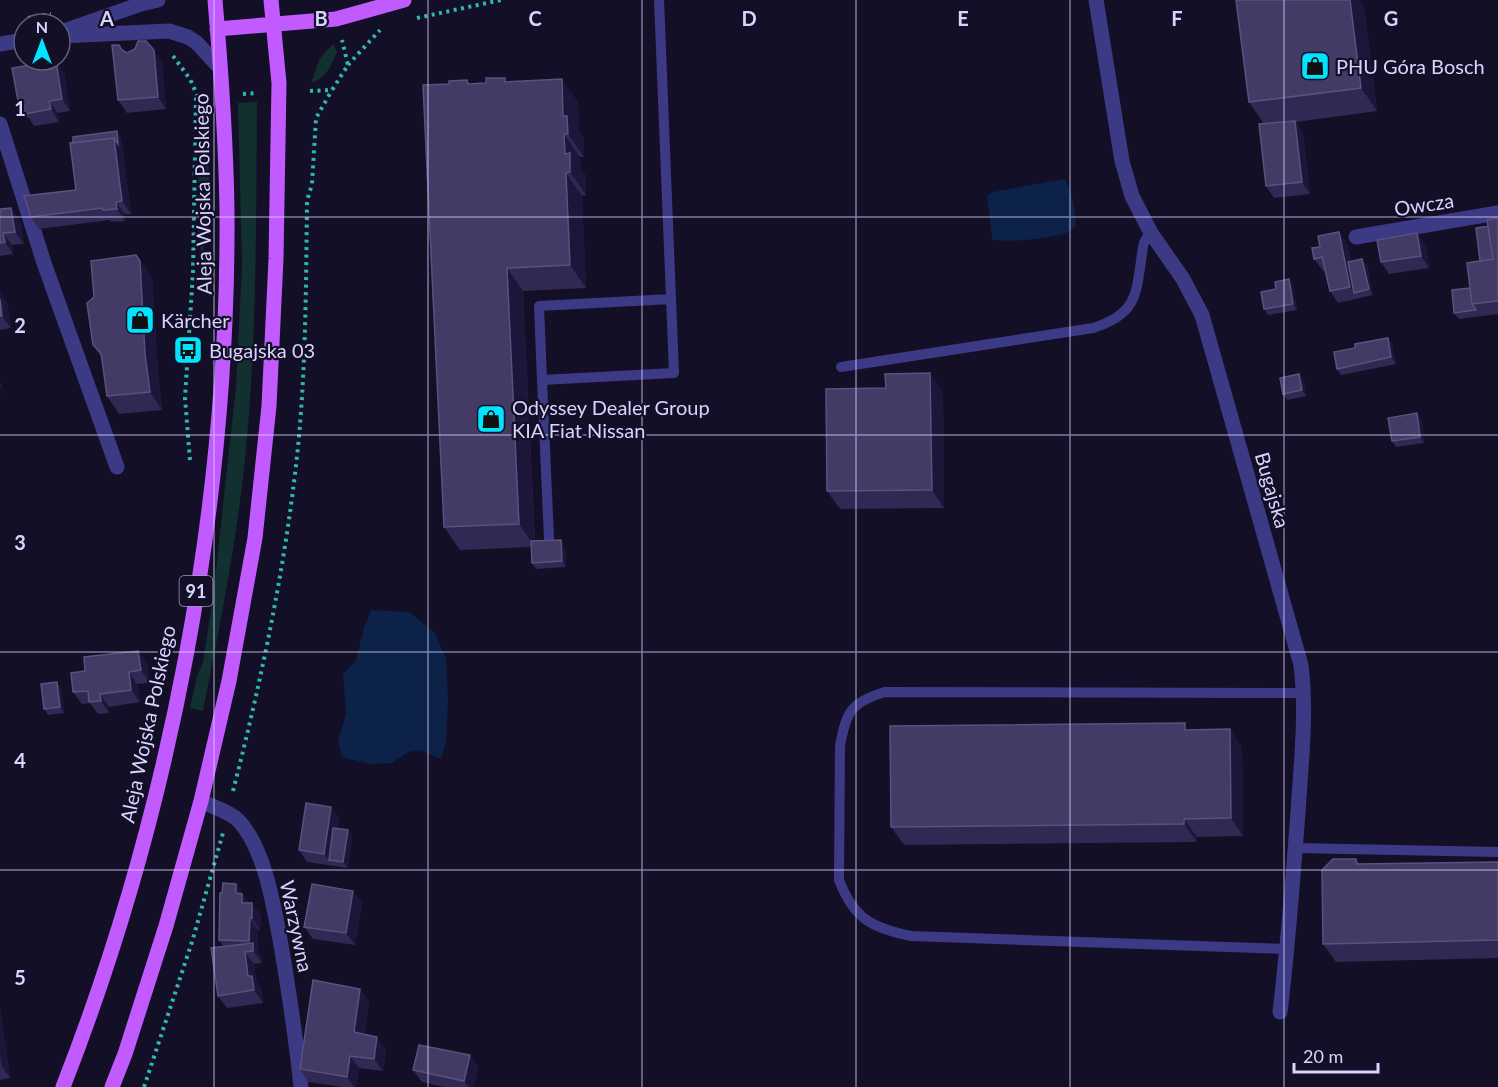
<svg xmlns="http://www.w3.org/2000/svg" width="1498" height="1087" viewBox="0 0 1498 1087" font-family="Lato,sans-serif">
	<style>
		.green { fill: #12302f }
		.water { fill: #0c2248 }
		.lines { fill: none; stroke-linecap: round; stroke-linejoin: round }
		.path { stroke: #2fb8b0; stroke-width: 4; stroke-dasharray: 3 4.5; stroke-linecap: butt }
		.lane { stroke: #3d3a85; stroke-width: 10 }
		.street { stroke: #3d3a85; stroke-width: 15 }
		.primary { stroke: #c25bff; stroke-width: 15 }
		.wall { fill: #312854 }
		.shaded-wall { fill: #1d163a }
		.building { fill: #433a66; stroke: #5a527e; stroke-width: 1.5 }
		.grid { fill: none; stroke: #d9d4ff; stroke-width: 1.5; stroke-opacity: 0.55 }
		.labels { text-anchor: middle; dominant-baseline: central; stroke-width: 4.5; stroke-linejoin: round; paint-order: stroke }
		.shield { fill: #130f26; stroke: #9e99be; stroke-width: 1.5 }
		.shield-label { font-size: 18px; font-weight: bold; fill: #d9d4ff }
		.poi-label { font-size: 20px; fill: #d9d4ff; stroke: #130f26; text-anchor: start }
		.street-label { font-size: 20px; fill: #d9d4ff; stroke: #130f26 }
		.grid-label { font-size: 20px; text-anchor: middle; font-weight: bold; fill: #d9d4ff; stroke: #130f26; stroke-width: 4.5; stroke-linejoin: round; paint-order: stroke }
	</style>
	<rect width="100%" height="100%" fill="#130f26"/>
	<path class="green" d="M333 44 337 52C332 65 326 78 311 83L320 58Z
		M257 102C256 214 257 326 247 438 239 530 221 620 203 711L190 708 197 676 203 662 213 597 236 387 242 264 238 103Z
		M202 105 205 106 206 115 210 199 202 259 198 230 199 110Z"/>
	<path class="water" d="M1065 179C1073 191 1075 212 1076 226 1074 227 1070 231 1068 232 1056 238 1004 244 992 239L987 195 993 192Z
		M371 610 409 612 434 632 446 658 448 700 446 743 441 759 420 750 408 752 392 763 370 764 342 757 338 741 346 714 343 674 356 660 364 628Z"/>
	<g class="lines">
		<path class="path" d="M28 18 51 14
			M417 18 501 0
			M173 56 190 79 197 95
			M348 65 380 30
			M310 91 332 90 348 65 342 40
			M243 94 258 93
			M190 460 185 398 193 272 196 95
			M233 791C262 678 286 563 298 447 306 365 306 283 307 201L312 184 316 118 332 90
			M144 1087 192 942 223 833"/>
		<path class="lane" d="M659 0 674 373 542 380 539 306 671 299
			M841 367 1093 328C1137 314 1136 295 1142 254 1143 245 1144 239 1151 233
			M542 380 549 539
			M1295 848 1498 852
			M1287 949 911 936C872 928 854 919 839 880L840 746C846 712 851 702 885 692L1305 693"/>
		<path class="street" d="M1096 0 1122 161 1132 196 1151 233 1183 279 1202 315 1301 665C1307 714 1301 763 1298 812 1293 879 1288 946 1280 1012
			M64 31 141 4 158 0
			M60 36 169 31 188 37 197 43 220 68
			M0 44 24 40
			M0 124 44 263 117 467
			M1356 237 1498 213
			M201 801C213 807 228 811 238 820 265 848 274 908 281 945 289 992 296 1039 301 1087"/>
		<path class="primary" d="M217 29 336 19 404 0
			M63 1087C170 814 229 505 227 211 226 141 221 70 215 0
			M112 1087 125 1054 166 926 201 801 229 681 255 538 269 406 276 259 279 83 271 0"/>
	</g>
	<path class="wall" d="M1236 0H1359L1364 6 1377 111 1296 122 1303 133 1310 194 1274 198 1266 186 1264 124 1249 102Z
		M127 53 162 62 166 109 127 113 118 100Z
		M64 73 70 111 58 113 59 122 34 126 29 118H27L19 106Z
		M508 82 578 102 579 132 584 138V157H580L581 169 586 176V195L582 196 586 288 523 291 535 541 565 546 566 567 536 569 532 563 531 547 460 550 444 527Z
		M117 131 121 138 131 214H125V221L111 222 110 220 39 229 31 217 76 190Z
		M11 208 20 220 24 244 12 245 13 254 0 256V209Z
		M1498 218V314L1459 319 1454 313 1470 288 1480 261 1488 226Z
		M1339 232 1347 244 1351 261 1367 265 1373 295 1338 303 1330 291 1325 270 1323 271 1314 259 1320 247Z
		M1426 246 1429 268 1389 274 1381 262Z
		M149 272 152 279 158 372 162 410 119 414 107 396 102 358 93 345Z
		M1289 279 1293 286 1297 310 1268 315 1264 309 1276 289Z
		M0 292 7 303 11 328 0 330Z
		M1388 338 1392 344 1396 364 1341 375 1337 369 1355 348Z
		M1304 380 1306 396 1287 400 1283 394Z
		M943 391 944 508 840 509 827 491Z
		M1421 419 1424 443 1396 447 1392 441Z
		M138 651 147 663 150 683 137 684 140 702 109 707V713L98 714 90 703 82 704 73 692 85 671Z
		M57 682 61 688 64 713 48 715 44 709Z
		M1189 730 1242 747 1243 836 1197 837V842L904 845 891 827Z
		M340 819 338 829 348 830 352 836 348 868 307 862 299 850Z
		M1356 859 1360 864 1498 862V958L1336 962 1323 944Z
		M236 884 249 903 261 915 260 930H258V951L261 956 262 963 254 964 256 981 261 988 263 1003 227 1008 218 996 224 947 219 940 222 893Z
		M362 903 355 945 313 939 304 927Z
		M360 989 369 1002 364 1034 386 1049 383 1071 359 1068 356 1087H343L308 1082 300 1069Z
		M0 1008 10 1078 0 1080Z
		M470 1055 478 1067 474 1087H444L422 1082 413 1070Z"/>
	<path class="shaded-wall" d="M1350 0H1359L1364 6 1377 111 1361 88Z
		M154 50 162 62 166 109 158 97Z
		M56 61 64 73 70 111 62 99Z
		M562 79 578 102 579 132 584 138V157L568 134 563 116Z
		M49 101 58 113 59 122 51 109Z
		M1295 121 1303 133 1310 194 1302 182Z
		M117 131 121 138 131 214 122 201 114 138Z
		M564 134 580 157 581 169 586 176V195L570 172 565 154Z
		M566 173 582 196 586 288 570 265Z
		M116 202 125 214V221L117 209Z
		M11 208 20 220 24 244 15 232Z
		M1339 232 1347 244 1357 292 1354 293 1350 287Z
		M3 233 12 245 13 254 5 242Z
		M1417 233 1426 246 1429 268 1421 256Z
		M136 255 149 272 152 279 158 372 162 410 150 392 145 354Z
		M1362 259 1367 265 1373 295 1369 289Z
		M507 268 523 291 535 547 519 524Z
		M1289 279 1293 286 1297 310 1293 304Z
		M0 292 7 303 11 328 2 316 0 303Z
		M1388 338 1392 344 1396 364 1391 357Z
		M930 373 943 391 944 508 932 490Z
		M1299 374 1304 380 1306 396 1302 390Z
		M0 381 2 384 3 393 0 388Z
		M1417 413 1421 419 1424 443 1420 437Z
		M561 540 565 546 566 567 562 561Z
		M138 651 147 663 150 683 141 670Z
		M129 672 137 684 140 702 131 690Z
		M57 682 61 688 64 713 60 707Z
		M100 694 109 707V713L101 701Z
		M1230 729 1242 747 1243 836 1231 818Z
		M331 807 340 819 334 861 329 860 324 854Z
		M1184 819 1197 837V842L1184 824Z
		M348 830 352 836 348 868 343 862Z
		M236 884 251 906V915L236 893Z
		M353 891 362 903 355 945 346 933Z
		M252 903 261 915 260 930 252 918Z
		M250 918 258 930V951L261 956 262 963 253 951V946L249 941Z
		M245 952 254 964 256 981 261 988 263 1003 254 990 248 976Z
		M360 989 369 1002 362 1044 354 1032Z
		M0 1008 10 1078 2 1066 0 1055Z
		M377 1037 386 1049 383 1071 374 1059Z
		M470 1055 478 1067 474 1087H469L464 1081Z
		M350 1056 359 1068 356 1087H354L347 1077Z"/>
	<path class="building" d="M1236 0H1350L1361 88 1249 102Z
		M138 41H146L154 50 158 97 118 100 112 45H119L122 50 127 53 135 49Z
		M56 61 62 99 49 101 51 109 25 114 24 105 19 106 12 68Z
		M486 78H505V82L562 79 563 116H567L568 134H564L565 154 570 153V172L566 173 570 265 507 268 519 524 444 527 423 85 449 84V81L467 80 468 84 486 83Z
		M1295 121 1302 182 1266 186 1259 124Z
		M117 131 118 144 114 138 73 143V137Z
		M114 138 122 201 116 202 117 209 103 210 102 208 31 217 24 196 76 190 70 143Z
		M11 208 15 232 3 233 5 242 0 243V209Z
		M1498 218V301L1472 304 1467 263 1493 259 1487 220Z
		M1488 226 1493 259 1480 261 1476 228Z
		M1339 232 1350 287 1330 291 1322 257 1314 259 1312 248 1320 247 1318 236Z
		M1417 233 1421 256 1381 262 1377 240Z
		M136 255 140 261 145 354 150 392 107 396 101 353 93 345 87 303 94 297 91 261Z
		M1362 259 1369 289 1354 293 1348 262Z
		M1289 279 1293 304 1264 309 1261 292 1276 289 1275 282Z
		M1470 288 1472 304 1476 310 1454 313 1452 290Z
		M0 299 2 316H0Z
		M1388 338 1391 357 1337 369 1334 352 1355 348V344Z
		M930 373 932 490 827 491 826 389 886 388 885 374Z
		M1299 374 1302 390 1283 394 1280 378Z
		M1417 413 1420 437 1392 441 1388 418Z
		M561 540 562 561 532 563 531 541Z
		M138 651 141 670 129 672 131 690 100 694 101 701 89 702 88 691 73 692 71 673 85 671 84 657Z
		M57 682 60 707 44 709 41 684Z
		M1185 723V730L1230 729 1231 818 1184 819V824L891 827 890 726Z
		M306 803 331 807 324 854 299 850Z
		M333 828 348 830 343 862 329 860Z
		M1333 859H1356V864L1498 862V940L1323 944 1322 870Z
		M223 883 236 884V893L242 894V903H252V918H250L249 941 219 940 220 893H222Z
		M312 884 353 891 346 933 304 927Z
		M253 943V951L245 952 248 976H252L254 990 218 996 211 948Z
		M313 980 360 989 354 1032 377 1037 374 1059 350 1056 347 1077 300 1069Z
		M419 1045 470 1055 464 1081 413 1070Z"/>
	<path class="grid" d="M214 0V1087M428 0V1087M642 0V1087M856 0V1087M1070 0V1087M1284 0V1087M0 217H1498M0 435H1498M0 652H1498M0 870H1498"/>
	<defs>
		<g id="shop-square" transform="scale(1.5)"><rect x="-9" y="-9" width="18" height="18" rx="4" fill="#00e5ff" stroke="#130f26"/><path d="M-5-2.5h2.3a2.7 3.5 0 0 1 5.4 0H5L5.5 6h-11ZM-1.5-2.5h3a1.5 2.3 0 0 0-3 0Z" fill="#111"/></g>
		<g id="bus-square" transform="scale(1.5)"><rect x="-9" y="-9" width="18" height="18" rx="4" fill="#00e5ff" stroke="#130f26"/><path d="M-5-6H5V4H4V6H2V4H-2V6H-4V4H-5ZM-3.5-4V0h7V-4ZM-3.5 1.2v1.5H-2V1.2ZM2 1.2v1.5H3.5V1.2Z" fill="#111"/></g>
	</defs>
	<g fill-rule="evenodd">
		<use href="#shop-square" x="1315" y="66"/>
		<use href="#shop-square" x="140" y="320"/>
		<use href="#bus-square" x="188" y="350"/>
		<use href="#shop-square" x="491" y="419"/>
	</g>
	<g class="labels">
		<rect class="shield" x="179.5" y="576" width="33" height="30" rx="4.5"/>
		<g class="shield-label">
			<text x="196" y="591">91</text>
		</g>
		<g class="poi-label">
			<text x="1336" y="66">PHU Góra Bosch</text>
			<text x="161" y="320">Kärcher</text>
			<text x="209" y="350">Bugajska 03</text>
			<text x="512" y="407">Odyssey Dealer Group<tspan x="512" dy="23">KIA Fiat Nissan</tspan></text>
		</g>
		<g class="street-label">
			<text transform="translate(202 194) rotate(-91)">Aleja Wojska Polskiego</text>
			<text transform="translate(1424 204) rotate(-9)">Owcza</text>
			<text transform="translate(1273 490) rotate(74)">Bugajska</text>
			<text transform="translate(147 724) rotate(-78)">Aleja Wojska Polskiego</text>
			<text transform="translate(297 926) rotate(78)">Warzywna</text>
		</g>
	</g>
	<g class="grid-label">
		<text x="107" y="26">A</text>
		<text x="321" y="26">B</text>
		<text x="535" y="26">C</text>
		<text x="749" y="26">D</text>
		<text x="963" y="26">E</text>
		<text x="1177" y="26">F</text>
		<text x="1391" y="26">G</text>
		<text x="20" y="116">1</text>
		<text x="20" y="333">2</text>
		<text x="20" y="550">3</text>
		<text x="20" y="768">4</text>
		<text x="20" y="985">5</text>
	</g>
	<g transform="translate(42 42)"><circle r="28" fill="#130f26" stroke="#625e7d" stroke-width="1.5"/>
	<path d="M0-4.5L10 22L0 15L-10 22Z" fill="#00e5ff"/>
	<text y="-9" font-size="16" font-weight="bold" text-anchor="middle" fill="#d9d4ff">N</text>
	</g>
	<path d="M1294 1063v9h84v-9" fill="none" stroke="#d9d4ff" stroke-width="3"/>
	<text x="1303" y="1063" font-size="18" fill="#d9d4ff" stroke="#130f26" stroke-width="4.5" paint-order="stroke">20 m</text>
</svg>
